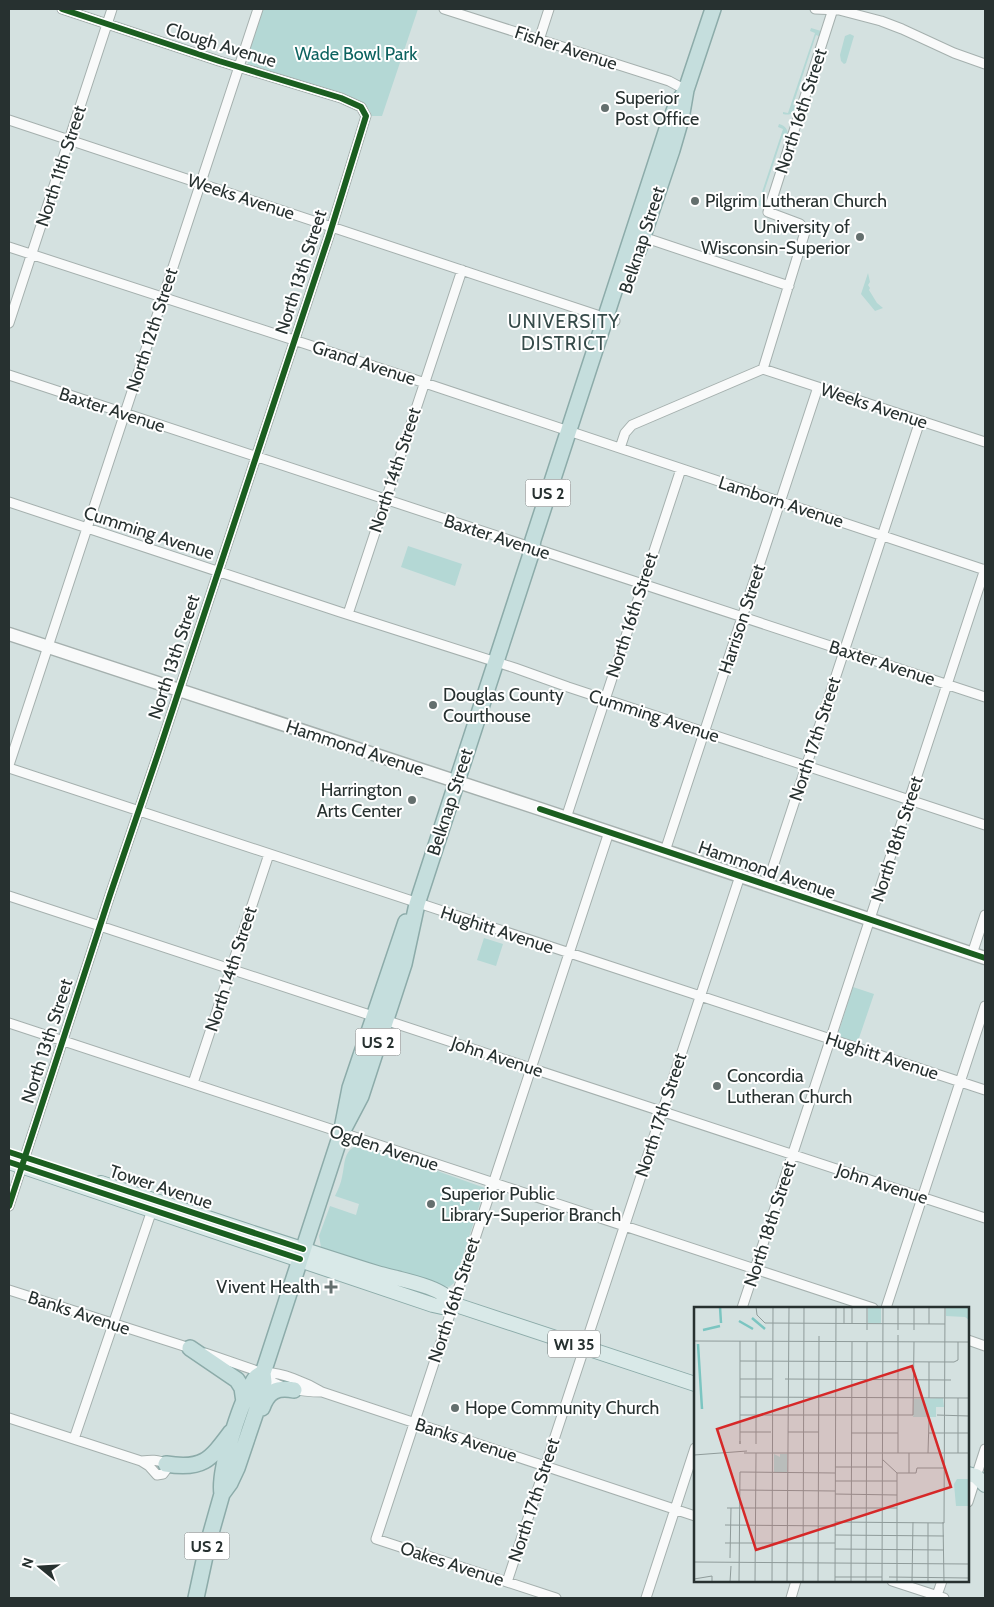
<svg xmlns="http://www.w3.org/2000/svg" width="994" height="1607" viewBox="0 0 994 1607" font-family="Cabin,sans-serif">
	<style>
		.green { fill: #b4d8d5 }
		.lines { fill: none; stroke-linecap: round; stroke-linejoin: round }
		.street-casing { stroke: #a5b0ae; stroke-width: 11 }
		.secondary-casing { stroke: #a5b0ae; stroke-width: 15 }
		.primary-casing { stroke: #8caba9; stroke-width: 16 }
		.highway-casing { stroke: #8caba9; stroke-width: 18 }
		.street { stroke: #f9fafa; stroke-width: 9 }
		.secondary { stroke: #f9fafa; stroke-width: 12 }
		.primary { stroke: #d9e9e8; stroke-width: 14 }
		.highway { stroke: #c5dedd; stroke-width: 15 }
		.cycleway-casing { stroke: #fff; stroke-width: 9 }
		.cycleway { stroke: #1b5e20; stroke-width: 6 }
		.poi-dot { fill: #646f6e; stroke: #fff; stroke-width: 2 }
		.labels { text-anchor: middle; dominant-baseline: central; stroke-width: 4; stroke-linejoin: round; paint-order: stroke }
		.shield { fill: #fff; stroke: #686f6e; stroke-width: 1 }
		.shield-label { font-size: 16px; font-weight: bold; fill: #273130 }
		.street-label { font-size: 18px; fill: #273130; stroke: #fff }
		.park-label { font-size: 18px; fill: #0d6360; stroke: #fff }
		.poi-label { font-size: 18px; fill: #273130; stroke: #fff; text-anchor: start }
		.neighbourhood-label { font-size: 19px; letter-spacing: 1px; fill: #364b4a; stroke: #fff }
		.inset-river { fill: none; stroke: #7bc5c1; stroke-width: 2.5 }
		.inset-road { fill: none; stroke: #8f9b9a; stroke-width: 1 }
		.view { fill: #d62828; fill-opacity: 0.15; stroke: #d62828; stroke-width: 2.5 }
		.inset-edge { fill: none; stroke: #273130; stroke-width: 2.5 }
	</style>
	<rect width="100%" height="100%" fill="#d4e1e0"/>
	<path class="green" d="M263 9H418L382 116H371C371 106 361 103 353 100L248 64 247 57Z
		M811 28 821 31V37L816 35 793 105 798 107C795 113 790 116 783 114V112L788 113 815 33 810 31Z
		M850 34 854 36 846 63 844 64 841 61 840 55 845 36Z
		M779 124C787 126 789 132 788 140L782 138 761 201 767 203 762 207 755 204 753 202 754 200 759 201 783 129 778 127Z
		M868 273 870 282 868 285 870 288 869 290 877 303 883 308 875 311 861 294Z
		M408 546 462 564 455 586 401 567Z
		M484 938 503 944 496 966 477 960Z
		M853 987 874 994 857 1044 838 1037V1034Z
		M354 1147 361 1148 412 1162 485 1188 455 1280 454 1283 449 1287 417 1280 327 1250 321 1247 319 1236 330 1206 356 1215 359 1204 335 1196C338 1190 341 1183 342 1177 345 1166 343 1153 354 1147Z"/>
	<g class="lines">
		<g class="street-casing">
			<path id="street" d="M444 9 669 81 686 90
				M815 9 839 10 881 21 902 29 954 53 985 64
				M539 40 549 9
				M9 120 615 321
				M640 236 789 286
				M9 247 416 380 985 570
				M9 323 112 9
				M763 369 805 232 800 224 768 212 833 9
				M763 369 985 442
				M9 375 985 697
				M620 448 625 433 632 425 763 369
				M9 502 340 612 515 668 568 687 985 825
				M348 614 462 270
				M9 765 258 9
				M9 768 985 1090
				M566 818 681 469
				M665 851 818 387
				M767 885 920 421
				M9 896 985 1218
				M972 954 985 915
				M9 1023 873 1308
				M193 1083 269 854
				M9 1206 110 895 158 754 329 236 366 116 361 107 341 98 219 61 62 9
				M9 1290 193 1349
				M742 1308 985 569
				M886 1308 985 1006
				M968 1340 985 1346
				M205 1353 263 1373C280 1371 307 1383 322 1392L695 1516
				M264 1375C275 1389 305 1392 322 1392
				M9 1418 141 1461 149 1466 157 1475 163 1474 166 1470V1464C158 1459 150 1460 141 1461
				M74 1439 152 1210
				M968 1502 985 1449
				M892 1581 944 1598
				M507 1582 740 876
				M556 1598 376 1539 609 832
				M646 1598 695 1448
				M791 1598 796 1581
				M936 1598 942 1581"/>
		</g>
		<g class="secondary-casing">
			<path id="secondary" d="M9 634 540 809 985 958"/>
		</g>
		<g class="primary-casing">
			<path id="primary" d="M9 1162 433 1305 442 1307 453 1304 695 1384
				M101 1183C193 1213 285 1244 377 1273 397 1279 444 1286 453 1304
				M968 1474 976 1476 985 1485"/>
		</g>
		<g class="highway-casing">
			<path id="highway" d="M638 251 672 150 681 119 686 90 713 9
				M341 1134 361 1096 404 964 417 904 530 557 533 540 666 132 676 106 686 90
				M190 1348 237 1380 242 1388 244 1402
				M262 1408C268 1391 277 1387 294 1390
				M166 1464C203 1470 210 1460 231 1432
				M222 1494C218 1471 240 1405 252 1384 254 1379 258 1375 263 1373
				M196 1598 207 1547 222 1494 230 1483 237 1468 262 1394 264 1382 263 1373 341 1134 350 1088 406 922"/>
		</g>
		<use href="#street" class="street"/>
		<use href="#secondary" class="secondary"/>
		<use href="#primary" class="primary"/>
		<use href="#highway" class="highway"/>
		<g class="cycleway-casing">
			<path id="cycleway" d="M540 809 985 958
				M9 1152 303 1249
				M9 1162 300 1259
				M9 1206 110 895 158 754 329 236 366 116 361 107 341 98 219 61 62 9"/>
		</g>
		<use href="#cycleway" class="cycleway"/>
	</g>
	<g class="poi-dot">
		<circle cx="605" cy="108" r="5"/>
		<circle cx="695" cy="201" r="5"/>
		<circle cx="860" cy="237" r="5"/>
		<circle cx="433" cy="705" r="5"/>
		<circle cx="412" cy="800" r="5"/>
		<circle cx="717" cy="1086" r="5"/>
		<circle cx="431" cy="1204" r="5"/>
		<path d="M328.5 1279.5h5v5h5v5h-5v5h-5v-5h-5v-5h5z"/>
		<circle cx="455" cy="1408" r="5"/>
	</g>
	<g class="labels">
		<g class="shield">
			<rect x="525.5" y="479.5" width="45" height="27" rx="4"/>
			<rect x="355.5" y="1028.5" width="45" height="27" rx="4"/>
			<rect x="548" y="1330.5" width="52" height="27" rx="4"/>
			<rect x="184.5" y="1532.5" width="45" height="27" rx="4"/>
		</g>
		<g class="shield-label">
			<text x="548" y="493">US 2</text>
			<text x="378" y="1042">US 2</text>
			<text x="574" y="1344">WI 35</text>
			<text x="207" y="1546">US 2</text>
		</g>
		<g class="street-label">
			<text transform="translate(221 45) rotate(17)">Clough Avenue</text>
			<text transform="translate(566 48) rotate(18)">Fisher Avenue</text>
			<text transform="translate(801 111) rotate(-72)">North 16th Street</text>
			<text transform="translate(61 166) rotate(-72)">North 11th Street</text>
			<text transform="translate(241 197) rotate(18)">Weeks Avenue</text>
			<text transform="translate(642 240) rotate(-72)">Belknap Street</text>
			<text transform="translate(301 272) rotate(-72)">North 13th Street</text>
			<text transform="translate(152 330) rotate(-72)">North 12th Street</text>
			<text transform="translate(364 363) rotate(18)">Grand Avenue</text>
			<text transform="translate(874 406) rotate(18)">Weeks Avenue</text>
			<text transform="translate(112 410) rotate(18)">Baxter Avenue</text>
			<text transform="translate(395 470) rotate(-72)">North 14th Street</text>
			<text transform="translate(781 502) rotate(18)">Lamborn Avenue</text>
			<text transform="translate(149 533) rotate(18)">Cumming Avenue</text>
			<text transform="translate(497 537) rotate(18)">Baxter Avenue</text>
			<text transform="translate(632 615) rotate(-72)">North 16th Street</text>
			<text transform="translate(742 619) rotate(-72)">Harrison Street</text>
			<text transform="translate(174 657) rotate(-72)">North 13th Street</text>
			<text transform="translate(882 663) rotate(18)">Baxter Avenue</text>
			<text transform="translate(654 716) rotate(18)">Cumming Avenue</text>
			<text transform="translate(815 739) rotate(-72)">North 17th Street</text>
			<text transform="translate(355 748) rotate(18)">Hammond Avenue</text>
			<text transform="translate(450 802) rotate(-72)">Belknap Street</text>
			<text transform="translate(897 839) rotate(-72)">North 18th Street</text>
			<text transform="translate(767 870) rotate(19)">Hammond Avenue</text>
			<text transform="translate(497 930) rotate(18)">Hughitt Avenue</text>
			<text transform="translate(231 969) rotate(-72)">North 14th Street</text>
			<text transform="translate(47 1041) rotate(-72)">North 13th Street</text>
			<text transform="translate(882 1056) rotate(18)">Hughitt Avenue</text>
			<text transform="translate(497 1057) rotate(18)">John Avenue</text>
			<text transform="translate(661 1115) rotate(-72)">North 17th Street</text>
			<text transform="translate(384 1148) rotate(18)">Ogden Avenue</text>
			<text transform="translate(882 1184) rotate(18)">John Avenue</text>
			<text transform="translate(161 1187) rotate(18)">Tower Avenue</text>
			<text transform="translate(770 1224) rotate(-72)">North 18th Street</text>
			<text transform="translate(454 1300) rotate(-72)">North 16th Street</text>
			<text transform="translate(79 1313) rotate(18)">Banks Avenue</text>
			<text transform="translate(466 1440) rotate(18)">Banks Avenue</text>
			<text transform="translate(534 1500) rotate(-72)">North 17th Street</text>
			<text transform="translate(452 1564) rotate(18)">Oakes Avenue</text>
		</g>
		<g class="park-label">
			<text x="356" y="54">Wade Bowl Park</text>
		</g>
		<g class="poi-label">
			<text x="615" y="98">Superior<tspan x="615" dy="21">Post Office</tspan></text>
			<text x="705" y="201">Pilgrim Lutheran Church</text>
			<text x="850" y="227" text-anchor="end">University of<tspan x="850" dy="21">Wisconsin-Superior</tspan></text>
			<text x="443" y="695">Douglas County<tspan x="443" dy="21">Courthouse</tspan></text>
			<text x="402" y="790" text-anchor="end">Harrington<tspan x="402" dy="21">Arts Center</tspan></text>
			<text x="727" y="1076">Concordia<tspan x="727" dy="21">Lutheran Church</tspan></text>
			<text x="441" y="1194">Superior Public<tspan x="441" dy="21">Library-Superior Branch</tspan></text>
			<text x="320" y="1287" text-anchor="end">Vivent Health</text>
			<text x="465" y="1408">Hope Community Church</text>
		</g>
		<g class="neighbourhood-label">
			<text x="564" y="321">UNIVERSITY<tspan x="564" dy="22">DISTRICT</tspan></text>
		</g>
	</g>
	<g transform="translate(694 1307)">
		<rect width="275" height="275" fill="#d4e1e0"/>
		<path d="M174 0H187V16H174ZM252 0H275V13L271 10 252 9ZM249 91 250 100H242V110H219L220 92ZM80 147 86 150V147H93V165H80ZM263 172H275V199H262L260 177Z" fill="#b4d8d5"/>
		<path class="inset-river" d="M26 0 27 16M58 11 71 22M45 14 59 22M9 23 26 19M4 37 8 102"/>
		<path class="inset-road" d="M62 0 63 8 71 16 251 17M220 0V23M150 17V0M158 17V0M235 17V0M173 23V0M204 23V0M0 34 275 35M46 54 260 55 264 53V35M235 55V91M46 72H78M91 72 257 73M46 90 275 91M46 108H219L220 35M243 108 275 109M46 125H77M94 125H125M157 126H204M235 126H275M46 134V137V34M62 137V34M50 146H275M204 146V28M234 146 235 113M264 146V91M0 148 53 144M188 152 203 166M141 160H188M203 166H222L223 161H250M215 166V146M141 174H203M46 183 141 184M141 187 203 188M33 201H203M141 215 250 216M249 215 250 275M250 216 251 0M31 218 141 219M141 228 250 229M31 236H141M141 242 250 243M36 251 37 201M0 255 275 257M141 270H188M195 270 275 271M0 272 18 269V275M36 275 37 259M45 275 46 165 141 166M61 275 62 146M78 275 79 0M93 275 95 0M109 275 110 0M124 275 125 29M141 275 142 0M157 275 158 35M172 275 173 35M188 275 189 0M203 275V166M218 275 219 215M234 275V216"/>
		<path class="view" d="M218 59 257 180 62 243 23 122Z"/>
		<rect width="275" height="275" class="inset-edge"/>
	</g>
	<rect width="994" height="1607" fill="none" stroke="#273130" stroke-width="20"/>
	<g transform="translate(40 1567) rotate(288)" stroke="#ffffff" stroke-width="4" paint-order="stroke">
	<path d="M0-4L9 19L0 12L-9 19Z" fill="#273130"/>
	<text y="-8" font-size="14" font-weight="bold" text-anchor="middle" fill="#273130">N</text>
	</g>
</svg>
